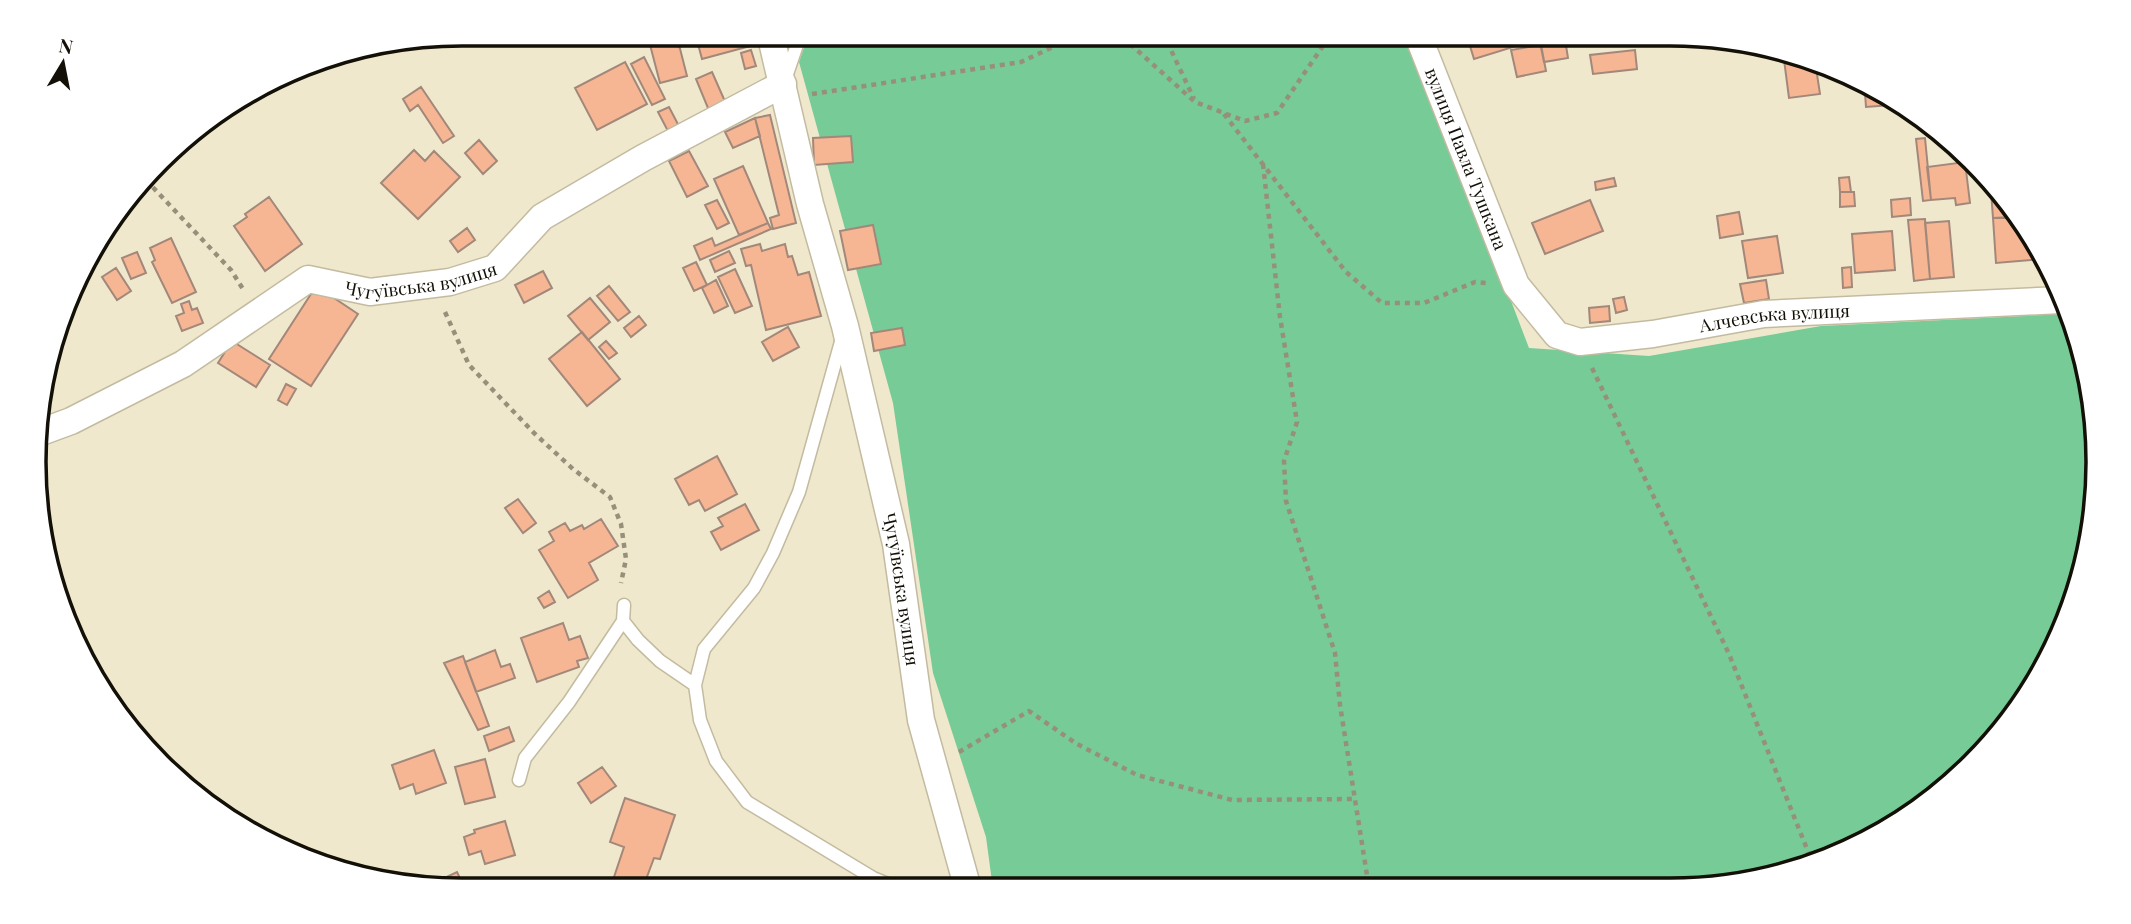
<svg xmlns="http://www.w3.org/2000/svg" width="2131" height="924" viewBox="0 0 2131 924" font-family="'Playfair Display',serif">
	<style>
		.forest { fill: #76cb97 }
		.building { fill: #f7b693; stroke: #a2887a; stroke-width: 2 }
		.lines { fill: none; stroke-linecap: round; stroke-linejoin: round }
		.lane-casing { stroke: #c3bba0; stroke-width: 15 }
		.street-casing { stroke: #c3bba0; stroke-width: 29 }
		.path { stroke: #96907b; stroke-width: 4.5; stroke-dasharray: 5 5; stroke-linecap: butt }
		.lane { stroke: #fff; stroke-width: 12 }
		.street { stroke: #fff; stroke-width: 26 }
		.labels { text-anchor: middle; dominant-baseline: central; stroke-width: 5; stroke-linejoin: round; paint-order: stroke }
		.street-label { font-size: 18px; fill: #131007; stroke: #fff }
		.rim { fill: none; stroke: #131007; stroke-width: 3.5 }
	</style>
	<rect width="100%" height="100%" fill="#f0e8cc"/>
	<path class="forest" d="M809 33H1409L1529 348 1649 356 1821 326 2065 314 2097 434 2075 600 2025 701 1951 785 1833 858 1725 887 993 889 986 837 933 673 893 403 799 62Z"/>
	<path class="building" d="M656 33H676L687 76 660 83 649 41 658 38Z
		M676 33H695L697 42 679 47Z
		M695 33H751L754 45 702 59Z
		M822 33H846L849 35 843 46Z
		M1466 33H1526L1529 42 1474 59Z
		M1538 33H1564L1568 58 1544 62Z
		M1577 33H1616L1617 38 1579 45Z
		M1541 45 1546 71 1517 77 1511 50Z
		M751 50 756 66 745 69 741 53Z
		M1635 50 1637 69 1593 74 1590 55Z
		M1783 52 1807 56 1815 61 1820 94 1789 98Z
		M644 57 665 99 652 105 631 64Z
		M625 62 647 104 597 130 575 88Z
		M712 72 727 106 710 113 696 79Z
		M421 87 454 136 443 143 418 105 410 111 403 99Z
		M1865 93H1870L1892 105 1866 107Z
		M669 107 681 130 670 135 658 112Z
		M770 115 796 223 773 229 770 218 779 215 755 118Z
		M755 118 760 136 733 148 725 132Z
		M851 136 853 162 814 165 813 138Z
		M1925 138 1931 200 1923 201 1916 139Z
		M479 140 497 161 483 174 465 153Z
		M414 150 425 161 434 151 460 177 418 219 381 183Z
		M689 151 708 186 687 197 669 161Z
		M1965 162 1970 203 1956 205 1955 198 1931 200 1927 167Z
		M743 166 768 223 739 235 714 179Z
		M1849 177 1851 192H1840L1839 178Z
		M1614 178 1616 186 1596 190 1595 182Z
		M1991 191 2010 216V218H1993Z
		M1840 192H1854L1855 206 1840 207Z
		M269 197 302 244 265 271 234 226 247 217 245 214Z
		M1910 198 1911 215 1892 217 1891 200Z
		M717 200 729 223 717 229 705 205Z
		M1590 200 1603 231 1545 254 1532 223Z
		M1739 212 1743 234 1720 238 1717 216Z
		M1993 218 2011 217 2016 227 2018 226 2043 259 1996 263Z
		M1925 219 1930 279 1914 281 1908 220Z
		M1949 221 1954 277 1930 279 1925 223Z
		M768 223 771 229 700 260 694 246 712 238 715 246Z
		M873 225 881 264 848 270 840 231Z
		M467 228 475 240 458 252 450 241Z
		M1892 231 1895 270 1855 273 1852 234Z
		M1777 236 1783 273 1748 278 1742 241Z
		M171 238 196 292 172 303 152 262 155 260 150 248Z
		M760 244 762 251 785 244 788 257 792 256 798 275 809 272 821 316 766 330 751 265 746 266 741 249Z
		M729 251 735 263 715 272 710 260Z
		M137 252 146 273 131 279 122 258Z
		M696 262 707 285 694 291 683 268Z
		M1851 267 1852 287 1843 288 1842 268Z
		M116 268 131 291 117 300 102 277Z
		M735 269 752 306 735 313 718 277Z
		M543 271 552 288 524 303 515 285Z
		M716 280 728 306 714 313 702 288Z
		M1766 280 1769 299 1744 303 1740 284Z
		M609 286 630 312 618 321 597 296Z
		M311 294H328L358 314 311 386 269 359Z
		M1624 297 1627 310 1616 313 1613 299Z
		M590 298 610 322 588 340 568 316Z
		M189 301 192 310 197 308 203 323 182 331 176 316 184 313 181 304Z
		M1609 306 1610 321 1590 323 1589 308Z
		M639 316 646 325 631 337 624 328Z
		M788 327 799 347 773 361 762 342Z
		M902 328 905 345 874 351 871 333Z
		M582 332 620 379 587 406 549 359Z
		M232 341 270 365 256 387 218 363Z
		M606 341 617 353 609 359 599 347Z
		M286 384 296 389 287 405 278 400Z
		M717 456 737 494 705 511 699 500 689 505 675 479Z
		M518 499 536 523 523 533 505 508Z
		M745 504 759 530 721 550 711 532 723 526 718 518Z
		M601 519 618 546 589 563 598 580 568 598 539 550 554 541 549 532 565 523 570 531 582 525 584 529Z
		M549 591 555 602 544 608 538 598Z
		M563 623 569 640 580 636 588 658 577 661 579 667 537 682 521 638Z
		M495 650 501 667 510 664 515 678 476 692 465 662Z
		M463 656 489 726 478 730 444 663Z
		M509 727 514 741 489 751 484 736Z
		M434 750 446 783 416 794 413 784 400 789 392 765Z
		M485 759 495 797 465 804 455 767Z
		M602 767 616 786 591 803 578 783Z
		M625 798 675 815 660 859 654 858 642 890H623L611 886 624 847 610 842Z
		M505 821 515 855 485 864 481 851 469 855 464 837 475 833 474 830Z
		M457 872 466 891 443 888 440 880Z"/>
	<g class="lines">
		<g class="lane-casing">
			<path id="lane" d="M786 77 801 33
				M842 338 799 492 773 553 754 588 704 649 695 685 700 720 716 761 747 802 873 878 900 889
				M623 621 638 640 660 661 695 685
				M519 780 525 758 569 702 623 621 624 605"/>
		</g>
		<g class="street-casing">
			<g id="street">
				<path id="s1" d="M770 33 810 204 845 326 896 544 921 720 968 889"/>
				<path id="s2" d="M1417 33 1516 285 1557 335 1580 342 1653 334 1764 314 2061 300"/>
				<path id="s3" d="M41 432 71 421 183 364 308 279 370 292 450 282 495 268 542 217 643 158 783 84"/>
			</g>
		</g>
		<path class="path" d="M1163 33 1194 99
			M812 94 1021 62 1076 36 1120 35 1195 102 1245 121 1277 113 1325 43 1334 33
			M1224 114 1346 272 1382 303H1424L1475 282 1486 283
			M1263 164 1280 317 1297 422 1284 461 1286 501 1335 653 1340 705 1369 888
			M146 180 231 270 243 289
			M445 312 469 365 534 433 573 469 610 497 621 524 626 559 621 583
			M1592 368 1729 654 1813 864
			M959 752 1029 711 1077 744 1137 775 1232 800 1355 799"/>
		<use href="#lane" class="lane"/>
		<use href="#street" class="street"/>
	</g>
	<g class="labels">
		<g class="street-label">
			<text stroke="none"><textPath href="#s2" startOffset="135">вулиця Павла Тушкана</textPath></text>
			<text stroke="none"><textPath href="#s3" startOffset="424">Чугуївська вулиця</textPath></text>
			<text stroke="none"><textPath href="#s2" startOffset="556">Алчевська вулиця</textPath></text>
			<text stroke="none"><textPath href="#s1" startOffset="572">Чугуївська вулиця</textPath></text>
		</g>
	</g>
	<path d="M0 0H2131V924H0ZM462 46H1670A416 416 0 0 1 2086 462V462A416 416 0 0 1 1670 878H462A416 416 0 0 1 46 462V462A416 416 0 0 1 462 46Z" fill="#fff" fill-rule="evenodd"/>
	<path class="rim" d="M462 46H1670A416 416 0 0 1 2086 462V462A416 416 0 0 1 1670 878H462A416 416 0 0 1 46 462V462A416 416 0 0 1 462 46Z"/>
	<g transform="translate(63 63) rotate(10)" stroke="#ffffff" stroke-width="5" paint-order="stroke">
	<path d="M0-5L12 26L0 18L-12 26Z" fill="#131007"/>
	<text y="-10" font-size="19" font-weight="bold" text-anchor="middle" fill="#131007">N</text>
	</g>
</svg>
